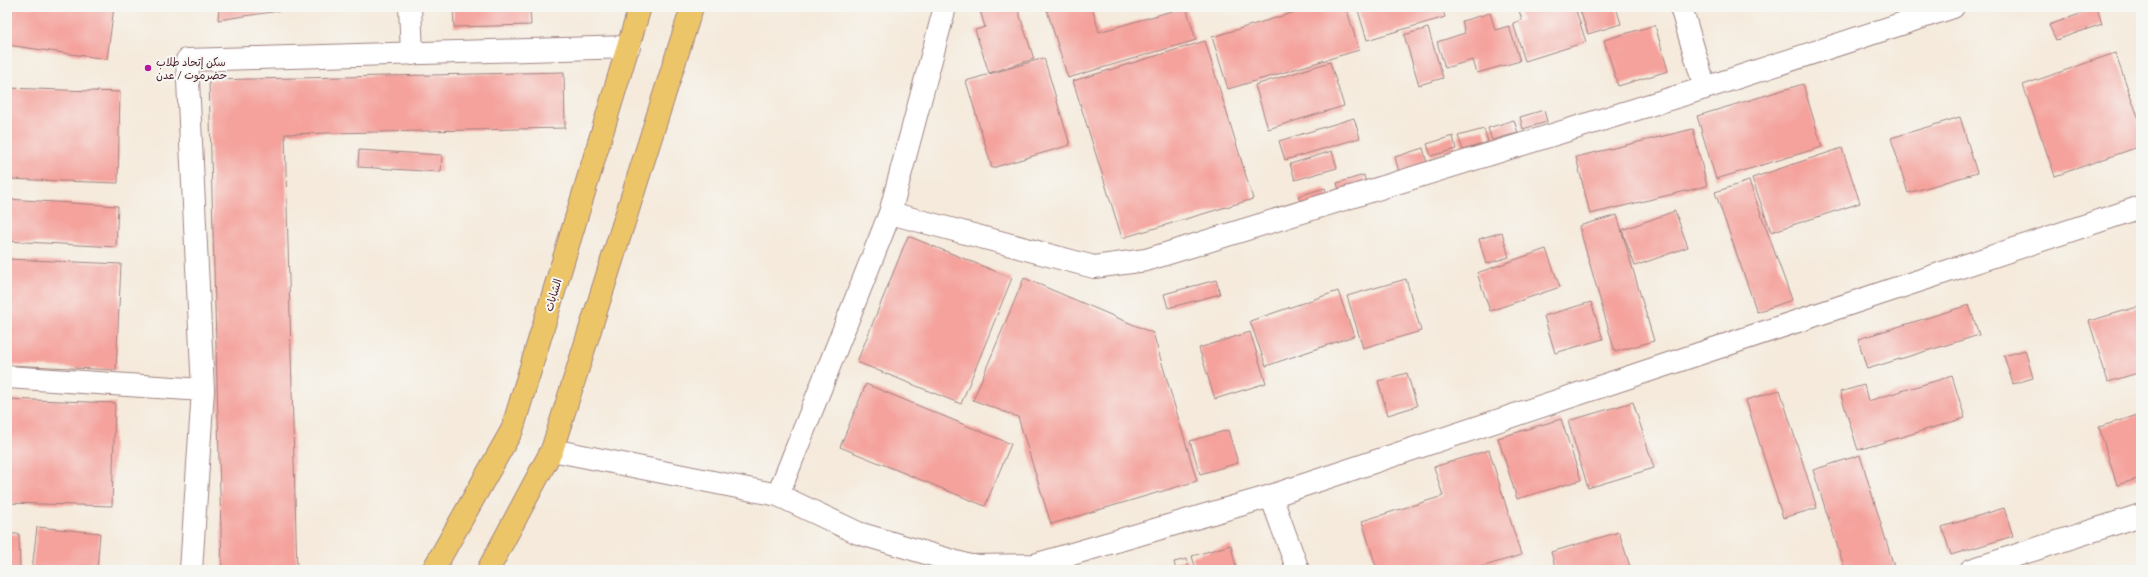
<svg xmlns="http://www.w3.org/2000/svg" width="2148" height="577" viewBox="0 0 2148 577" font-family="'Patrick Hand','Playpen Sans Arabic',sans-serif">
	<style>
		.building { fill: #f5a29c }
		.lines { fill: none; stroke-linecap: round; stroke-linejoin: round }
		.minor-casing { stroke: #a08483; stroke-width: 24 }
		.major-casing { stroke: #a08483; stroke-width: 24 }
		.minor { stroke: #fff; stroke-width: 22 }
		.major { stroke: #edc569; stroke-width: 22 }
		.poi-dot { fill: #b5179e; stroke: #f6f6f2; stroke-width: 1.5 }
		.labels { text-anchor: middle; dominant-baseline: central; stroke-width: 4; stroke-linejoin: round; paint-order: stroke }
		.poi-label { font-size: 11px; fill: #4a1f2b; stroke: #f6f6f2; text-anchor: start }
		.street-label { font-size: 11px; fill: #4a1f2b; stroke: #f6f6f2 }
	</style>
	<rect width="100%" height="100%" fill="#f6f6f2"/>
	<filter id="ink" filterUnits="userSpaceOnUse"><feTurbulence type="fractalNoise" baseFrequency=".025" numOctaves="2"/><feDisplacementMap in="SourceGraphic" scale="8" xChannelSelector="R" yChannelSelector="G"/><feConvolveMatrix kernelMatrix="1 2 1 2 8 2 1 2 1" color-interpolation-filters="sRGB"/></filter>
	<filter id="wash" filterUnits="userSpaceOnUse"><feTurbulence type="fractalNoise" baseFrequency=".012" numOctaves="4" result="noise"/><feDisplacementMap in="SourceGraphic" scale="16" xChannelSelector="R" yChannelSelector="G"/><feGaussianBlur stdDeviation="0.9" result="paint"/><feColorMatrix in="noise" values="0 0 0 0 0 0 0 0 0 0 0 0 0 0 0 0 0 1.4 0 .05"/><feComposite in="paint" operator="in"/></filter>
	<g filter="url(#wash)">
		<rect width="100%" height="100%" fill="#f5eadb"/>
		<g id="blocks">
			<path class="building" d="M7 7H114L107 59 7 45Z
				M219 7H299V8L218 20Z
				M453 7H530L531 25 454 27Z
				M979 7H1017L1034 59 989 73 975 30 985 27Z
				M1046 7H1092L1099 32 1186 7 1196 40 1068 78Z
				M1312 7H1346L1359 50 1228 89 1212 37Z
				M1357 7H1442L1445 17 1367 40Z
				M1518 7H1575L1586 42 1525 61 1513 23 1522 20Z
				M1579 7H1616L1621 24 1588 34Z
				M2097 8 2102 24 2056 40 2049 25Z
				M1490 13 1495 30 1509 26 1520 61 1477 73 1473 60 1445 68 1437 42 1465 33 1462 21Z
				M1655 25 1668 71 1618 86 1604 40Z
				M1428 28 1443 78 1419 85 1404 35Z
				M1205 41 1253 199 1122 238 1073 81Z
				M2115 53 2141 125V146L2055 176 2023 85Z
				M1044 58 1070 145 992 168 966 81Z
				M1330 62 1344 106 1268 129 1255 85Z
				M564 72 565 128 285 134 297 570H222L209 80Z
				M1803 84 1822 147 1716 179 1697 116Z
				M7 88 120 92 118 183 7 179Z
				M1544 110 1547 122 1523 129 1520 117Z
				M1960 117 1977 173 1908 193 1891 138Z
				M1354 118 1360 138 1285 160 1279 141Z
				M1514 120 1518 133 1492 140 1488 128Z
				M1484 129 1488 142 1463 150 1458 136Z
				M1693 129 1707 186 1590 214 1576 157Z
				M1453 136 1456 149 1431 156 1427 144Z
				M1423 148 1427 163 1399 172 1395 157Z
				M1842 148 1860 203 1771 232 1752 178Z
				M359 150 442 155 441 172 358 167Z
				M1332 151 1337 168 1295 180 1290 164Z
				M1364 175 1367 189 1341 197 1337 183Z
				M1749 181 1792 300 1757 312 1715 192Z
				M1325 188 1329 199 1302 207 1298 196Z
				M7 199 118 206 116 247 7 241Z
				M1675 211 1688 247 1635 266 1622 230Z
				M1617 215 1654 341 1615 352 1579 226Z
				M1502 232 1509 257 1486 264 1479 239Z
				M908 236 1012 278 961 404 857 362Z
				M1546 249 1560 287 1490 311 1477 273Z
				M7 259 121 264 116 370 7 365Z
				M1024 278 1153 333 1197 481 1051 524 1018 417 973 400Z
				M1406 279 1421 331 1363 348 1347 296Z
				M1216 280 1220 294 1168 308 1164 294Z
				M1338 291 1354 336 1266 366 1250 321Z
				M1591 302 1603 339 1555 353 1544 316Z
				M1969 305 1979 335 1867 369 1858 339Z
				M2141 306V372L2108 382 2089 321Z
				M1250 332 1266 383 1215 399 1199 348Z
				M2025 350 2033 378 2013 384 2004 356Z
				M1407 373 1417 406 1388 415 1378 381Z
				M1952 376 1965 418 1858 450 1840 392 1864 385 1868 401Z
				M866 384 1011 444 985 506 840 447Z
				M1780 390 1817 508 1783 518 1746 400Z
				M7 399 115 403 112 506 7 503Z
				M1633 402 1654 468 1588 488 1568 421Z
				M2141 414V478L2117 485 2099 427Z
				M1561 419 1581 480 1517 499 1498 438Z
				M1228 430 1238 463 1200 474 1190 441Z
				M1489 450 1521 555 1471 570H1377L1362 521 1443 496 1434 467Z
				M1860 455 1895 570H1845L1813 470Z
				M2004 508 2013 536 1951 555 1942 527Z
				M37 527 100 533 97 570H32Z
				M1619 532 1631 570H1556L1551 552Z
				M7 534H19L20 570H7Z
				M1231 545 1236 567 1224 570H1196L1192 556Z
				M1187 559 1189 570H1176L1174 562Z"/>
		</g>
	</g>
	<g filter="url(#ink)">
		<use href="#blocks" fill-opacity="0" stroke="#a08483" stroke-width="1"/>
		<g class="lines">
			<g class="minor-casing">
				<path id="minor" d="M410 7 412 54
					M1681 7 1705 88
					M890 213 1094 267 1146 260 1705 88 1953 7
					M7 377 203 390
					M552 450 778 495 858 533 970 566 1034 565 1271 496 2141 207
					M778 495 890 213 945 7
					M1271 496 1298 570
					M191 570 203 390 187 60 629 47
					M1971 570 2141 515"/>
			</g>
			<g class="major-casing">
				<path id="major" d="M433 570 512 430 640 7
					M488 570 552 450 692 7"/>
			</g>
			<use href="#minor" class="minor"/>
			<use href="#major" class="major"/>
		</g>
	</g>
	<circle class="poi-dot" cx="148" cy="68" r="4"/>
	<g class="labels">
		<g class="poi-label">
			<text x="156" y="62">سكن إتحاد طلاب<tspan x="156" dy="13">حضرموت / عدن</tspan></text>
		</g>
		<g class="street-label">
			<text transform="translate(553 295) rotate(-73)">الشابات</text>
		</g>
	</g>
	<rect width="2148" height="577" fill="none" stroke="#f6f6f2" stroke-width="24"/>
</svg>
